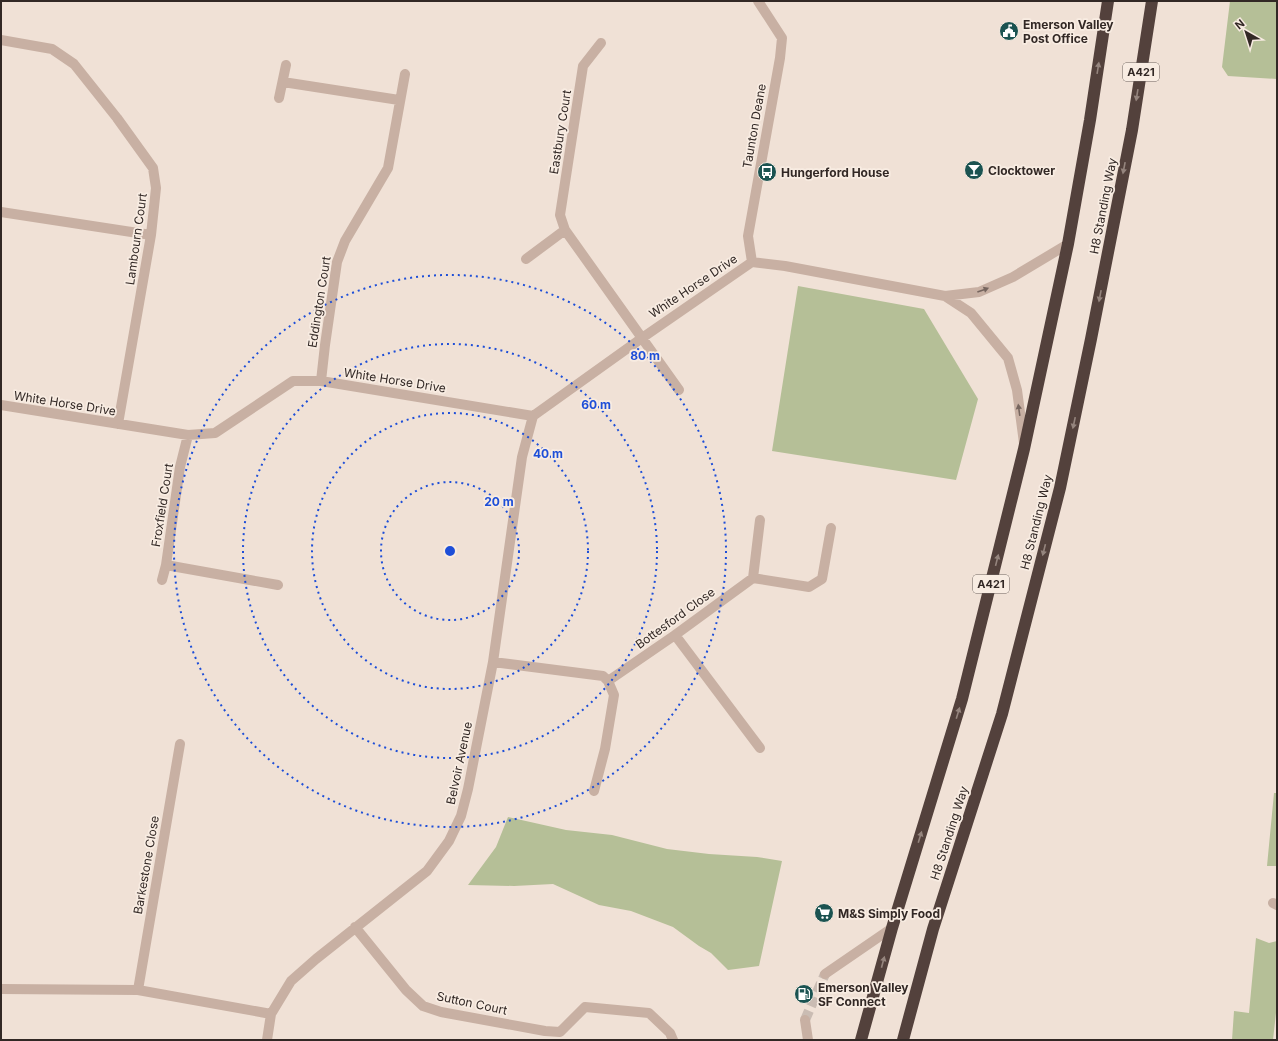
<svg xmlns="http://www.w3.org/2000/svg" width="1278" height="1041" viewBox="0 0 1278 1041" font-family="Inter,sans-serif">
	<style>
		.green { fill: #b5bf97 }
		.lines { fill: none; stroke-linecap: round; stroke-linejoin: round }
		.minor-tunnel { stroke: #cabcb3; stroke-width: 10; stroke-dasharray: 10 5; stroke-linecap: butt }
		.minor { stroke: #c8b0a3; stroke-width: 10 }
		.highway { stroke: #53413c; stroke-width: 12 }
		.oneway { fill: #95857e }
		.oneway2 { fill: #76655e }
		.ring { fill: none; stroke: #1d4ed8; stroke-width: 2; stroke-dasharray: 2 4 }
		.labels { text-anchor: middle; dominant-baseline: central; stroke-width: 3.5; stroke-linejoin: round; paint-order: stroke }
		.shield { fill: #f8ece2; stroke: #6d635e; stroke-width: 1 }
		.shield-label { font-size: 11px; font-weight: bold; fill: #322825 }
		.poi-label { font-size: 12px; font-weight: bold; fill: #322825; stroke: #f8ece2; text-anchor: start }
		.street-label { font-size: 12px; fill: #322825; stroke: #f8ece2 }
		.centre { fill: #1d4ed8; stroke: #f8ece2; stroke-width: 2 }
		.ring-label { font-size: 12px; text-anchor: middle; font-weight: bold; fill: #1d4ed8; stroke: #f8ece2; stroke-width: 3.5; stroke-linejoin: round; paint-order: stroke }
	</style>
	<rect width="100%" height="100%" fill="#f0e1d6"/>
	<path class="green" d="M1230 1H1277V79L1228 76 1222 67Z
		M798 286 924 309 978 399 956 480 772 451Z
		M1274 793H1277V866H1267Z
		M508 817 566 830 612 835 667 849 709 854 757 857 782 861 759 966 728 970 711 953 699 946 673 927 631 911 599 905 553 884 514 886 468 885 496 847Z
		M1256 938 1269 943 1277 941V1004L1273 1040H1232L1234 1011 1249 1013Z"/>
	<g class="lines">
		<path class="minor-tunnel" d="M805 1020 825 974"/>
		<path class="minor" d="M1 40 52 49 74 64 117 118 153 168 156 188 151 235 118 424
			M601 43 583 66 560 215 565 230 679 390
			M283 82 399 100
			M279 98 286 65
			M1 212 151 235
			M526 259 565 230
			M752 262 785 266 945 296 979 292 1013 277 1068 244
			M752 262 748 236 780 58 782 38 758 1
			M945 296 971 313 1008 358 1017 390 1024 443
			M321 381 325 345 337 262 345 241 388 168 405 74
			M1 405 188 435 215 433 293 381H321L533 416 642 338 752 262
			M166 565 278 585
			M753 578 760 520
			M162 580 166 565 180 467 188 435
			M675 635 760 748
			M493 662 603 676 608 681 675 635 753 578 809 587 822 579 831 528
			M594 791 605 749 614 695 608 681
			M1273 903 1277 905
			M355 927 406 990 423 1006 441 1012 545 1031 560 1032 585 1007 649 1013 670 1033 673 1040
			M825 974 892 928
			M1 989 138 990 271 1014
			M138 990 180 744
			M805 1020 808 1040
			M267 1040 271 1014 291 981 316 959 427 871 449 841 461 816 468 789 493 662 522 457 533 416"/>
		<path class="highway" d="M861 1040 892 928 962 699 1024 449 1068 244 1090 120 1108 1
			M903 1040 933 929 1002 714 1060 488 1091 339 1132 130 1152 1"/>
	</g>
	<defs><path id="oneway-solid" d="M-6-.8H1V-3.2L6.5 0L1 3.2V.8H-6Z"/></defs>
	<g class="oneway">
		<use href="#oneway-solid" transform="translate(1098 68) rotate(-81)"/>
		<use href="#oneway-solid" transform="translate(1137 95) rotate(99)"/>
		<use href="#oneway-solid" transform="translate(1124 168) rotate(101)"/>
		<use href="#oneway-solid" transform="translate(1100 296) rotate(101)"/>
		<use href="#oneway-solid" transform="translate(1074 423) rotate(102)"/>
		<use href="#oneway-solid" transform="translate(1044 550) rotate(104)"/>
		<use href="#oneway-solid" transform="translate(997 560) rotate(-76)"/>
		<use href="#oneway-solid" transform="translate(958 713) rotate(-73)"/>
		<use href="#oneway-solid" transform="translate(920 837) rotate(-73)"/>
		<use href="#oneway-solid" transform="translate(883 962) rotate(-75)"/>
	</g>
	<g class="oneway2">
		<use href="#oneway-solid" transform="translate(983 290) rotate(-20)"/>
		<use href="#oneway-solid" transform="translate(1019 410) rotate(-98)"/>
	</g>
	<g class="ring">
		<circle cx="450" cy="551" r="69"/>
		<circle cx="450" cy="551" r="138"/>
		<circle cx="450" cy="551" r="207"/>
		<circle cx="450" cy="551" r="276"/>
	</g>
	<defs>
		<g id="civic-disc" transform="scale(1)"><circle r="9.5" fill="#1b5351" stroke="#f8ece2"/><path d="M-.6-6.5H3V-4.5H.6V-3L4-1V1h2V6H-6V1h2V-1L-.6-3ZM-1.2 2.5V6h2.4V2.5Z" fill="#fff"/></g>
		<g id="bar-disc" transform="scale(1)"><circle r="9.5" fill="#1b5351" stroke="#f8ece2"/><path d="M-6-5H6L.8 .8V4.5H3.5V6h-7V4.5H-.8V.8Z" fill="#fff"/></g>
		<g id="bus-disc" transform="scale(1)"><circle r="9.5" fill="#1b5351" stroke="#f8ece2"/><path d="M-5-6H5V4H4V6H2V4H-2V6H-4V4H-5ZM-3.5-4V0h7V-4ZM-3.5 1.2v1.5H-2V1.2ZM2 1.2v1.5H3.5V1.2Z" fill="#fff"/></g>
		<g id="supermarket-disc" transform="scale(1)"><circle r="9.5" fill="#1b5351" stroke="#f8ece2"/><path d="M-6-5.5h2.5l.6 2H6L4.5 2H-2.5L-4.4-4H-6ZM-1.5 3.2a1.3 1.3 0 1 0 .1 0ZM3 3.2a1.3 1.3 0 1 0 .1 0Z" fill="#fff"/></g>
		<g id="fuel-disc" transform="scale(1)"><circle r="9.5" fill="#1b5351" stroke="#f8ece2"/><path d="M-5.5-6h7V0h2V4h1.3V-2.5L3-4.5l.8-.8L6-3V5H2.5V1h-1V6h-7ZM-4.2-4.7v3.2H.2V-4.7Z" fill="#fff"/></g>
	</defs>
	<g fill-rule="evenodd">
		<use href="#civic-disc" x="1009" y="31"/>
		<use href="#bar-disc" x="974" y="170"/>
		<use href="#bus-disc" x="767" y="172"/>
		<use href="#supermarket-disc" x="824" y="913"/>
		<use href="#fuel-disc" x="804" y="994"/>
	</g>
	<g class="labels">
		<g class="shield">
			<rect x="1123" y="63" width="36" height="18" rx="3"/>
			<rect x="973" y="575" width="36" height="18" rx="3"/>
		</g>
		<g class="shield-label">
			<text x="1141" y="72">A421</text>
			<text x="991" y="584">A421</text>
		</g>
		<g class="poi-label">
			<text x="1023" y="24">Emerson Valley<tspan x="1023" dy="14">Post Office</tspan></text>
			<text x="988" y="170">Clocktower</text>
			<text x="781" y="172">Hungerford House</text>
			<text x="838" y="913">M&amp;S Simply Food</text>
			<text x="818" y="987">Emerson Valley<tspan x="818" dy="14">SF Connect</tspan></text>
		</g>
		<g class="street-label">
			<text transform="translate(754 126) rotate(-80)">Taunton Deane</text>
			<text transform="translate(560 132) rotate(-81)">Eastbury Court</text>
			<text transform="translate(1103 206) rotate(-79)">H8 Standing Way</text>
			<text transform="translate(136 239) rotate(-82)">Lambourn Court</text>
			<text transform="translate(693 286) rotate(-34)">White Horse Drive</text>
			<text transform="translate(319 302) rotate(-81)">Eddington Court</text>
			<text transform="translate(395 380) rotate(9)">White Horse Drive</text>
			<text transform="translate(65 403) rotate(9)">White Horse Drive</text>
			<text transform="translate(162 505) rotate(-81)">Froxfield Court</text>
			<text transform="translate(1036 522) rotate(-76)">H8 Standing Way</text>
			<text transform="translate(675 618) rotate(-36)">Bottesford Close</text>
			<text transform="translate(459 763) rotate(-78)">Belvoir Avenue</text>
			<text transform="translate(949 833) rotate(-72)">H8 Standing Way</text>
			<text transform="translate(146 865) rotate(-80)">Barkestone Close</text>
			<text transform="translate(472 1003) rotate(12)">Sutton Court</text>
		</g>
	</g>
	<circle cx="450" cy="551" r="6" class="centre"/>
	<g class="ring-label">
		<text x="645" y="360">80 m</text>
		<text x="596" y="409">60 m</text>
		<text x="548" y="458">40 m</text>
		<text x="499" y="506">20 m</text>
	</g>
	<rect width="1278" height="1041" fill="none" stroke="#322825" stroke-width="4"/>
	<g transform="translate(1246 32) rotate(321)" stroke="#f8ece2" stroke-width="3" paint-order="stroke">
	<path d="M0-3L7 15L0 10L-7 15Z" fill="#322825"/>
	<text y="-6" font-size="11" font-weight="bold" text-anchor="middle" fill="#322825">N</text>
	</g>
</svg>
